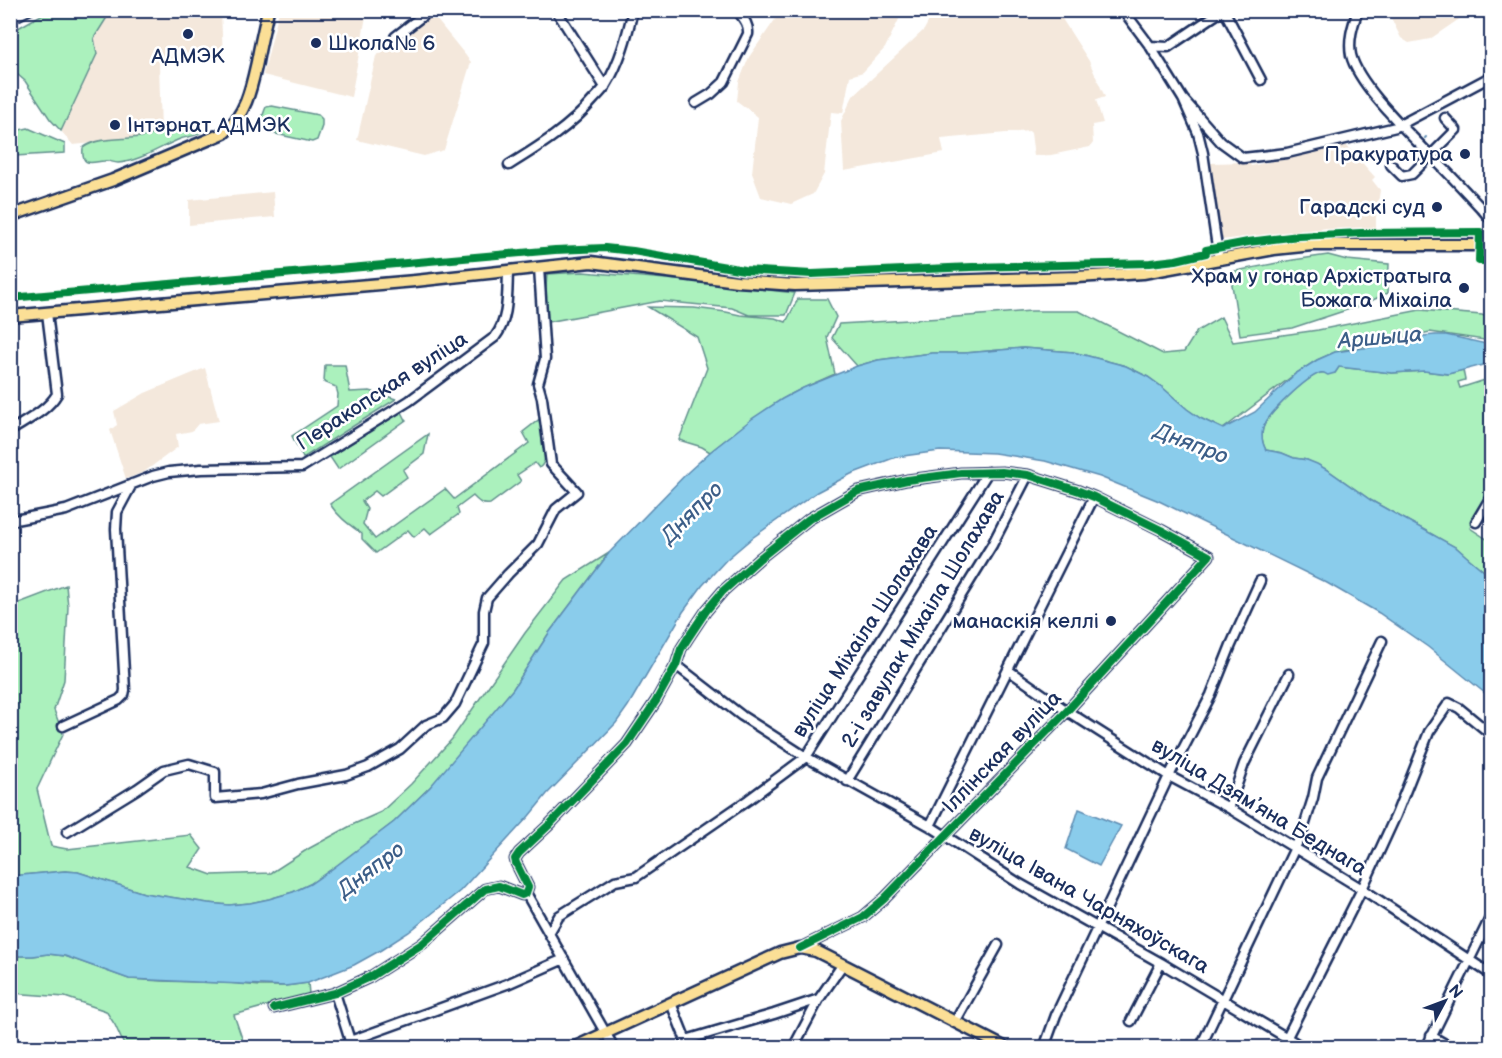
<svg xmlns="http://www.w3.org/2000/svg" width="1502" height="1058" viewBox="0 0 1502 1058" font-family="'Balsamiq Sans',sans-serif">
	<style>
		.built { fill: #f4e8dc }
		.green { fill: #abf1bd; stroke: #63908e; stroke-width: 1.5 }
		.water { fill: #8acceb; stroke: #5e8db3; stroke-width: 1.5 }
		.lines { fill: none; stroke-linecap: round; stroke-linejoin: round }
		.stream { stroke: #5e8db3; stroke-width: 2 }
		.minor-casing { stroke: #1b2f5e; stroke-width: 13 }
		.major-casing { stroke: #1b2f5e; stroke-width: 15 }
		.minor { stroke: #fff; stroke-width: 8 }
		.major { stroke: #fbdf96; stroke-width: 10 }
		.rail { stroke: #1b2f5e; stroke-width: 2 }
		.cycleway-casing { stroke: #fff; stroke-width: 11 }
		.cycleway { stroke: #00873e; stroke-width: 8 }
		.poi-dot { fill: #1b2f5e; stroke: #fff; stroke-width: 2 }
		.labels { text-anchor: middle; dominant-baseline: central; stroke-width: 5; stroke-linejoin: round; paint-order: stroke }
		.poi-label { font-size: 21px; fill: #1b2f5e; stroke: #fff; text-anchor: end }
		.street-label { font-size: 21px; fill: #1b2f5e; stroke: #fff }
		.water-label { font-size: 22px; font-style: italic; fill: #3c5e88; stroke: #fff }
	</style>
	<rect width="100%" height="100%" fill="#fff"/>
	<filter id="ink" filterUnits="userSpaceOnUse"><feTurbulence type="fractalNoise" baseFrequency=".0167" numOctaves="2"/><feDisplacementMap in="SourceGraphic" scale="12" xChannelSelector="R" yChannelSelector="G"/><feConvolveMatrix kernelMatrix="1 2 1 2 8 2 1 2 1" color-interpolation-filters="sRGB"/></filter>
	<g filter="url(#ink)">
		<path class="built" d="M784 10 903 11 885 48 863 72 850 76 843 113 831 112 824 174 813 194 791 204 761 197 752 173 758 117 737 101 739 82 749 57 777 17Z
			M111 11H221L223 58 159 63 161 131 151 135 134 139 73 145 61 131 97 54 94 38Z
			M279 11H367L351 97 263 75Z
			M934 11H1057L1089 61 1105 97 1096 100 1103 123 1092 125 1093 143 1090 147 1051 155 1034 156 1031 133 1029 131 941 139 944 153 844 171 841 121 853 96 924 30Z
			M1391 11V10L1471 11 1430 39 1409 43 1401 38 1390 16Z
			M432 14 471 62 444 150 424 156 357 140 376 56Z
			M1345 144 1375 177 1372 180 1380 190 1376 217V229L1360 228 1329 232 1328 228 1220 240 1211 163 1249 162 1251 166Z
			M273 192 275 217 189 225V200Z
			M205 368 219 421 198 424 192 431 176 434 178 447 144 472 126 479 110 430 117 425 114 411 145 393Z"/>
		<path class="green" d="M50 10 111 11 94 38 97 54 61 131 50 119 25 81 11 69V32Z
			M272 106 318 115 322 119V126L317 140 312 142 267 132C260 124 262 116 266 107Z
			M176 123H187L201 128 202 132C195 137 188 136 180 139 160 147 140 161 118 163 113 163 109 160 104 161 92 162 81 168 83 148 99 135 131 141 151 135 161 133 167 126 176 123Z
			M28 128 65 144V153L15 156 11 148V132Z
			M1328 255 1347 260 1389 264 1388 293 1362 305 1292 328 1240 335 1230 272 1293 260Z
			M583 272 678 280 795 293 786 315H749L732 308 660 301 547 322 543 288 546 287 547 274Z
			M798 299H827L836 317 827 337 835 374C817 382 798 389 781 400 756 416 733 434 710 452L702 447 679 440 707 368 697 337 648 307 694 308 726 312 740 315 775 318 786 322Z
			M1420 310 1482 315 1492 319 1491 341 1430 332 1335 352 1317 360 1295 374 1223 429 1200 418 1187 409 1162 387 1148 377 1126 366 1073 352 1023 348 965 353H932L878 360 857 366 832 338 839 324 943 318 1031 311H1079L1163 354 1184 352 1197 331 1221 317 1233 342 1318 330Z
			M325 365H345L350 392 370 391 396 399 303 458 292 436 337 406 338 394 336 387 324 382Z
			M1339 367 1392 373 1424 371 1448 374 1463 370 1465 380 1458 382 1460 388 1491 378V487L1470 528 1491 542V577L1466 556 1457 548 1372 501 1329 471 1307 460 1294 458 1282 453 1266 450C1262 443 1261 436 1263 428 1268 413 1306 377 1320 373 1325 372 1330 373 1335 373Z
			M401 410 406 420 338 469 330 457Z
			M541 418C543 432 552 459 539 468L535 463 517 475 521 481 490 504C481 505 479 502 473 496L457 508 459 514 431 534 425 528 414 537 408 530 376 553 362 539V534C350 525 338 517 330 504L428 434 424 454 403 470 407 477 381 496 375 491 362 501 367 509 363 524 375 539 445 489 454 499 529 443 523 432Z
			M609 553 549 633 513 689 449 767 430 787 394 822 332 869 310 884 293 892 269 899 250 903 229 905 208 903 144 893 78 872 65 871 11 876V606L66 585 68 607 64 680 54 710 63 734 37 789 51 846 67 849 191 835 202 849 190 867 212 875 271 873 308 849 354 824 381 812 411 784 452 739 525 633 566 580Z
			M48 954 65 956 129 979 162 981 229 983 260 986H285L308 983 309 994 234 1015 245 1047H125L115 1025 106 1011 65 997 11 993 10 956H33Z"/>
		<path class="water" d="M1435 335H1446L1491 345V363L1448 374 1424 371 1392 373 1339 367 1335 373 1328 375C1324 373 1324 372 1320 373 1306 378 1267 414 1263 428 1261 436 1262 443 1266 450L1282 453 1294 458 1307 460 1317 464 1329 471 1372 501 1457 548 1466 556 1491 577V698L1428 647 1379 613 1327 583 1159 501 1100 477 1045 461 994 453 940 451 896 457 851 474 817 492 752 538 726 560 702 586 683 612 628 706 616 723 547 794 529 816 460 891 409 932 381 950 354 965 308 983 285 986 129 979 65 956 48 954 33 956H11V876L65 871 78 872 144 893 208 903 229 905 250 903 269 899 293 892 310 884 332 869 394 822 430 787 513 689 549 633 609 553 688 472 710 452 753 418 782 399 803 388 857 366 878 360 932 353H965L1023 348 1073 352 1126 366 1148 377 1162 387 1187 409 1200 418 1223 429 1255 412 1295 374 1317 360 1335 352 1378 346 1412 337Z
			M1079 809 1121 826 1099 866 1066 849Z"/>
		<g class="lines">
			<path class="stream" d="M1425 138 1426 137
				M1411 152 1414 148"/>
			<g class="minor-casing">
				<path id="minor" d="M556 10 605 87
					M1123 10 1150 46 1183 99 1198 133 1203 153 1219 260
					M1224 10 1261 80
					M1358 10C1353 25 1348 39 1351 55 1358 85 1408 132 1430 155 1448 172 1464 190 1481 208L1492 221
					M395 37 430 10
					M1150 46 1168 47 1223 10
					M1183 99 1221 142 1243 158 1287 153 1396 127 1492 76
					M696 103 711 94 724 82 748 34C749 24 743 18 737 10
					M509 165C540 146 570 127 594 99 598 95 603 90 606 85 620 62 627 36 633 10
					M1391 165 1402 176 1412 174 1456 130 1445 118
					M10 431C27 420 47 411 57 394L47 313
					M10 521 66 510 153 476 169 472 201 469 302 467 409 401 495 337C509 319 507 294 508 272
					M1476 522 1492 495
					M676 665 742 716 806 757 930 826 1020 884 1161 963 1304 1048
					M1008 670 1067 711 1169 776 1229 808 1362 889 1492 975
					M63 726 119 700 124 695 125 690 116 529 117 512 132 484
					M847 781 992 545 1028 475
					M1229 808 1244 764 1289 674
					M930 826 1094 497
					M67 832 137 789 164 770 189 764 215 772V798L261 794 298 784 346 775 368 767 400 749 426 725 443 718 455 704 484 643V611L487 598 508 574 538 544 556 509 577 492 551 464 542 398 538 384 545 359 539 268
					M526 893 614 1048
					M549 933 559 916 615 881 636 877 748 800 806 757 988 472
					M335 993 351 1044
					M671 1003 689 1048
					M274 1008 335 993 370 977 422 944 485 889 499 886 522 895 526 893 528 887 516 863 515 859 519 853 549 825 627 744 656 701 676 665 681 649 688 638 706 611 723 591 760 558 809 519 858 491 907 480 961 473 1002 472 1028 475 1079 491 1094 497 1161 530 1209 556 1067 711 884 899 863 917 800 948
					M1131 1021 1161 963
					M955 1022 998 945
					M1431 1036 1452 1048
					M1287 1037 1362 889 1396 815 1429 732 1449 703 1459 708 1492 735
					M686 1040 774 1014 819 999
					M342 1048 350 1041 507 984 564 959
					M793 1048 819 999 843 964
					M1044 1048 1056 1015 1169 776 1211 695 1231 645 1260 581
					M1200 1048 1302 833 1313 798 1317 778 1382 641
					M1426 1048 1492 914"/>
			</g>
			<g class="major-casing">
				<path id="major" d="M10 216 113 180 224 133C246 114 251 89 257 62 260 45 264 28 268 10
					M10 316 415 281 591 262 737 281 795 285 1077 277 1143 273 1274 249 1312 245H1492
					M573 1048 780 953 800 948 816 951 828 957 1006 1048"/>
			</g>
			<use href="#minor" class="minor"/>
			<use href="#major" class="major"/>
			<path class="rail" d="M10 11 13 10
				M10 25 40 10"/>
			<g class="cycleway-casing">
				<path id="cycleway" d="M10 298 555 250 605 248 633 251 744 270 812 274 972 267 1150 263 1176 260 1206 253V250L1248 242 1299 236 1361 233 1480 232 1479 261H1492
					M274 1008 335 993 370 977 422 944 485 889 499 886 522 895 526 893 528 887 516 863 515 859 519 853 549 825 627 744 656 701 676 665 681 649 688 638 706 611 723 591 760 558 809 519 858 491 907 480 961 473 1002 472 1028 475 1079 491 1094 497 1161 530 1209 556 1067 711 884 899 863 917 800 948"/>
			</g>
			<use href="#cycleway" class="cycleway"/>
		</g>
	</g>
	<g class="poi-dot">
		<circle cx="188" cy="34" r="6"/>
		<circle cx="316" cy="43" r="6"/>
		<circle cx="115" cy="125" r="6"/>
		<circle cx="1465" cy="154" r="6"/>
		<circle cx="1437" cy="207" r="6"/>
		<circle cx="1464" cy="288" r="6"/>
		<circle cx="1111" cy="621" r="6"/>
	</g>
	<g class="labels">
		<g class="poi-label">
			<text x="328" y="43" text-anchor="start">Школа№ 6</text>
			<text x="188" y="56" text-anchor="middle">АДМЭК</text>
			<text x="127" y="125" text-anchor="start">Інтэрнат АДМЭК</text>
			<text x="1453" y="154">Пракуратура</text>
			<text x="1425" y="207">Гарадскі суд</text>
			<text x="1452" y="276">Храм у гонар Архістратыга<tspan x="1452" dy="24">Божага Міхаіла</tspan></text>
			<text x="1099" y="621">манаскія келлі</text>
		</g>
		<g class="street-label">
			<text transform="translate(382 391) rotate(-33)">Перакопская вуліца</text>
			<text transform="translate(923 619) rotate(-59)">2-і завулак Міхаіла Шолахава</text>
			<text transform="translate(865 631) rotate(-57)">вуліца Міхаіла Шолахава</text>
			<text transform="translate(1002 752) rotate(-46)">Іллінская вуліца</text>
			<text transform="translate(1259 807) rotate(31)">вуліца Дзямʼяна Беднага</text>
			<text transform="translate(1089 900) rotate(30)">вуліца Івана Чарняхоўскага</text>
		</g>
		<g class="water-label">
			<text transform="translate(1380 338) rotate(-5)">Аршыца</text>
			<text transform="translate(1191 444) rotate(21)">Дняпро</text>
			<text transform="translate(692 513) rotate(-45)">Дняпро</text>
			<text transform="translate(371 870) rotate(-37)">Дняпро</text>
		</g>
	</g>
	<rect width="1502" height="1058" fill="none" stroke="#fff" stroke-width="36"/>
	<rect x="18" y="18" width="1466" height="1022" fill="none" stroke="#1b2f5e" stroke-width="2" filter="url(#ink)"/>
	<g transform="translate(1445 1001) rotate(49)" stroke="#ffffff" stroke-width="4.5" paint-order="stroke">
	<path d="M0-4.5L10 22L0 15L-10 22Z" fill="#1b2f5e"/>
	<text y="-9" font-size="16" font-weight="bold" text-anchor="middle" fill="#1b2f5e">N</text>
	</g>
</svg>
